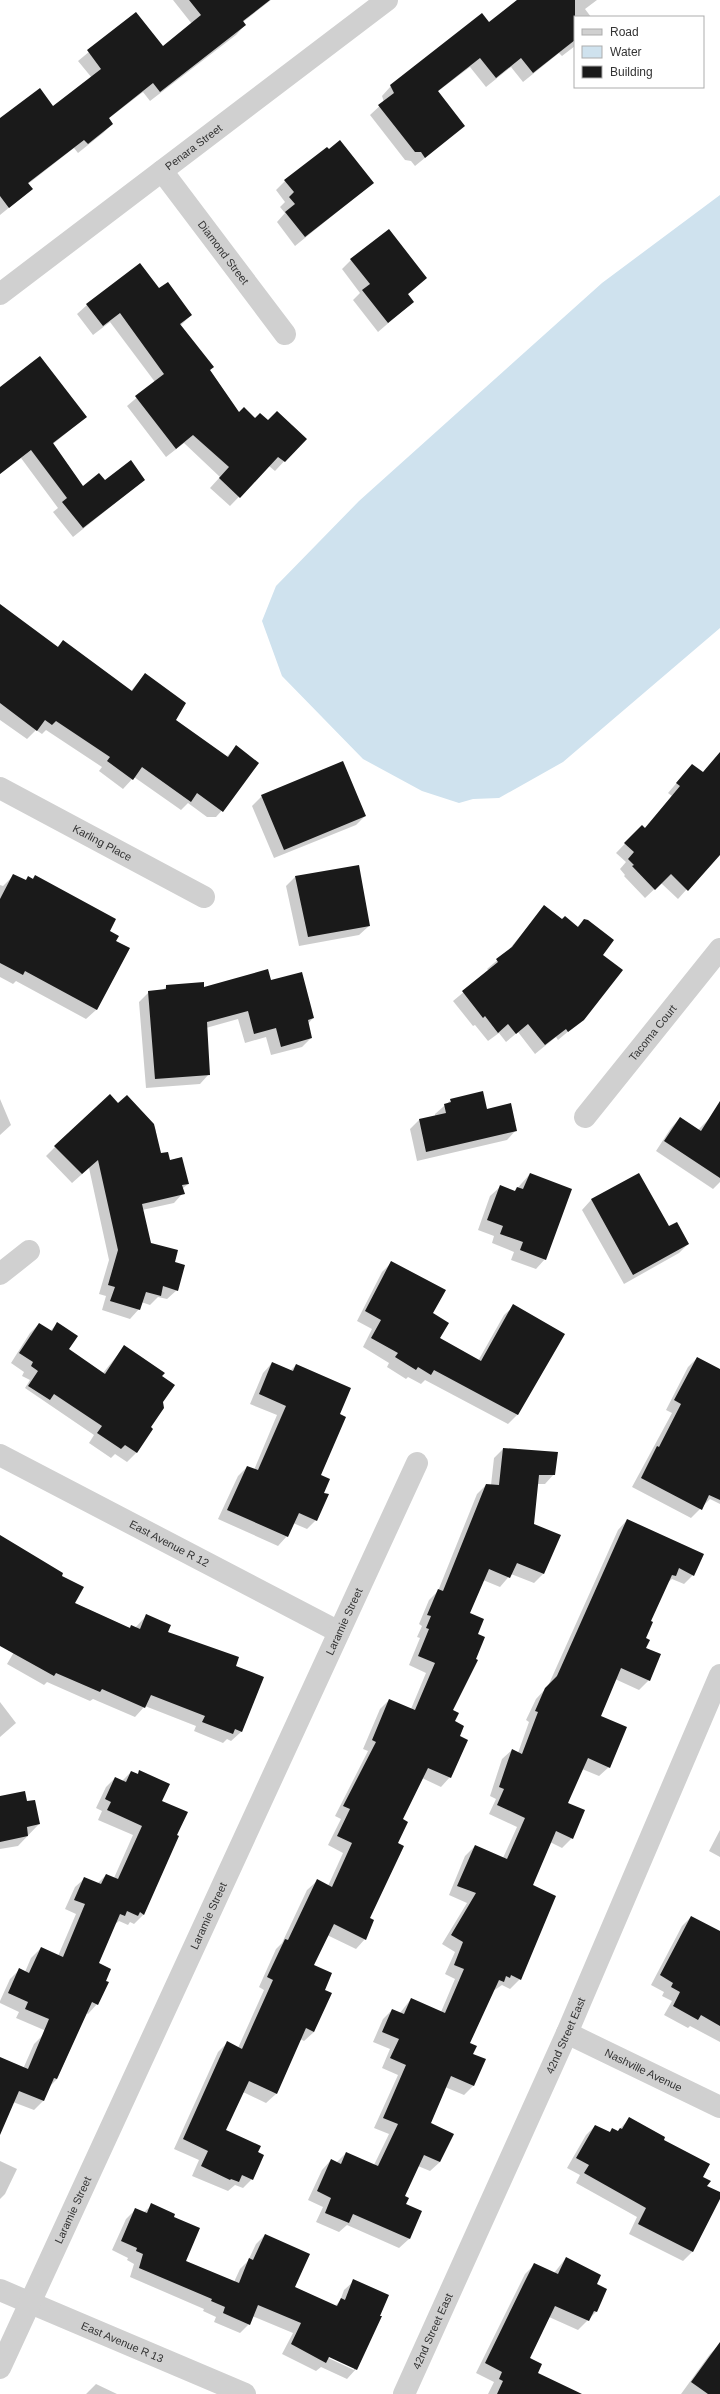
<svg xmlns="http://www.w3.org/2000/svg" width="720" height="2394" viewBox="0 0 720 2394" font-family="Arial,sans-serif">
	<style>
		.water { fill: #cfe2ee }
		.shadow { fill: #0003; fill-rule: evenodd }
		.building { fill: #1a1a1a }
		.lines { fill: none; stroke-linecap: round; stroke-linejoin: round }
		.minor { stroke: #d0d0d0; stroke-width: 22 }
		.labels { text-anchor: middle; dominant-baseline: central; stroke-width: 4; stroke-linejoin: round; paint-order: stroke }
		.street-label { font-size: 11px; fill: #333; stroke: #fff }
	</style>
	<rect width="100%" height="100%" fill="#fff"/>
	<path class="water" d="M720 195V628L563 762 499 798 473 799 459 803 422 791 363 759 282 676 262 621 276 586 359 501 602 283Z"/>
	<path class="shadow" d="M173 0H271L243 22 245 25 236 35 150 101 143 92 108 119 112 124 103 133 78 153 74 148 28 184 32 189 0 215V147L92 78 78 61 136 13 163 47 192 24Z
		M517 0H597L585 9 591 17H575V46L562 56 559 53 523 82 511 67 486 87 470 67 437 92 464 126 415 166 411 161 405 160 370 115 384 102 382 96 391 86 489 23Z
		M285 181 373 183 295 246 277 222 285 213 280 207 285 202 276 190Z
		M351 260 426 278 407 295 413 302 378 332 353 300 360 293 342 269Z
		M159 290 191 315 180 326 239 413 268 422 305 439 275 471 269 466 230 506 210 488 220 477 184 443 166 457 127 406 155 382 110 322 93 335 77 314 87 305Z
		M0 387 86 417 53 444 83 487 104 481 144 480 73 537 53 512 58 508 21 458 0 474Z
		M0 605 57 647 63 642 131 691 145 674 175 721 226 757 236 747 225 807 216 817H207L188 803 181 810 134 777 123 789 99 771 102 767 46 730 42 734 36 730 27 739 0 720Z
		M692 765 720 788V852L678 899 661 883 645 898 624 876 625 875 620 869 626 862 616 853 642 826 644 829 672 796 668 793Z
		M262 796 365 816 356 825 274 858 252 806Z
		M14 875 25 881 29 877 32 879 35 876 108 931 115 941 129 949 96 1010 86 1019 16 981 13 984 0 977V885L3 886Z
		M295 877 369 926 359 935 299 946 286 886Z
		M545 906 562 920 577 927 585 920 602 955 583 1019 558 1040 556 1037 535 1054 518 1032 506 1042 499 1033 488 1041 475 1025 473 1026 453 1001 489 971 487 969 507 952Z
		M271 982 313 1018 308 1024 311 1038 302 1047 271 1055 266 1037 245 1043 238 1019 206 1028 209 1074 200 1084 146 1088 139 1002 149 992 162 991 167 986 203 988Z
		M127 1097 155 1127 160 1154 169 1161 188 1184 182 1189 183 1193 174 1203 142 1210 150 1244 173 1262 177 1290 167 1299 158 1297 150 1305 141 1302 139 1309 130 1319 102 1310 106 1296 99 1294 109 1260 89 1168 72 1183 46 1156 55 1147Z
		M0 1099 11 1125 0 1135Z
		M451 1100 487 1110 516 1130 507 1140 417 1161 410 1129 419 1120 435 1116V1114Z
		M711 1117 720 1121V1182L713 1189 656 1151 671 1128 680 1118 698 1130Z
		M530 1174 545 1259 536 1269 511 1260 514 1252 492 1243 494 1236 478 1230 490 1196 500 1187 514 1192Z
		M620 1184 688 1244 679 1253 624 1284 582 1210 591 1200Z
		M391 1263 432 1314 439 1338 478 1361 504 1315 514 1306 518 1414 508 1424 425 1380 421 1384 408 1377 406 1379 387 1367 389 1363 363 1347 372 1329 357 1321 382 1272Z
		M39 1324 50 1331 57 1324 68 1349 103 1373 124 1347 161 1377 162 1402 149 1427 152 1429 136 1453 127 1462 115 1454 111 1458 89 1443 94 1435 25 1388 30 1380 22 1376 24 1372 11 1363 30 1333Z
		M697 1358 720 1370V1504L710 1499 691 1518 632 1487 672 1413 666 1410 688 1367Z
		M272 1363 290 1371 296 1365 338 1415 320 1475 322 1493 316 1520 307 1529 293 1523 287 1536 278 1546 218 1519 238 1476 247 1467 254 1470 277 1415 250 1404 263 1373Z
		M503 1449 554 1474 545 1484H537L533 1524 543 1574 534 1583 511 1574 500 1587 483 1580 469 1614 477 1635 452 1711 458 1737 450 1777 441 1787 422 1778 401 1819 397 1844 369 1918 365 1939 356 1949 327 1935 313 1965 324 1990 314 2032 304 2041 300 2039 276 2094 266 2103 243 2092 225 2130 256 2153 252 2179 243 2188 235 2185 228 2191 192 2176 199 2160 174 2149 218 2052 227 2043 238 2048 264 1990 259 1987 276 1949 282 1943 307 1890 317 1881 328 1886 343 1853 328 1845 341 1819 335 1816 368 1751 363 1749 380 1709 389 1700 411 1709 426 1673 409 1665 420 1638 417 1637 422 1626 419 1624 429 1600 438 1591 477 1494 486 1485H491L494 1458Z
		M627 1520 693 1575 684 1584 672 1579 666 1584 649 1621 645 1639 649 1680 639 1690 615 1679 600 1717 609 1767 599 1776 582 1769 567 1803 572 1838 562 1848 550 1842 532 1886 520 1979 510 1989 502 1985 493 1991 469 2044 472 2054 473 2086 464 2095 445 2087 430 2124 452 2134 440 2162 430 2171 418 2166 404 2196 405 2205 421 2211 409 2239 399 2248 347 2225 339 2232 316 2222 323 2207 308 2200 322 2170 331 2160 336 2163 346 2153 374 2165 389 2134 374 2128 398 2075 382 2068 390 2049 373 2042 383 2019 392 2010 400 2013 411 1999 441 2012 455 1979 445 1974 455 1952 442 1944 467 1903 449 1895 465 1856 475 1846 503 1858 517 1827 489 1814 496 1799 490 1796 502 1759 512 1750 518 1753 529 1722 526 1720 536 1699 548 1686 618 1530Z
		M0 1542 60 1576 74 1603 129 1628 131 1626 135 1628 146 1616 167 1632 234 1666 263 1677 241 1732 231 1741 227 1739 223 1743 194 1731 196 1726 145 1706 135 1717 93 1699 90 1701 47 1682 44 1685 7 1664 24 1635 0 1620Z
		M0 1702 16 1723 0 1737Z
		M131 1772 136 1775 140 1772 161 1801 144 1914 134 1924 130 1922 128 1925 119 1921 114 1925 97 1964V2004L88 2014 86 2013 57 2079 50 2086 43 2101 34 2110 13 2102 0 2117V2058L23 2069 34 2044 43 2035 51 2033 16 2018 19 2012 0 2003V2001L10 1979 19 1970 25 1972 31 1958 41 1948 58 1956 76 1914 65 1909 75 1887 85 1878 97 1884 106 1875 114 1878 133 1835 98 1820 102 1811 96 1808 106 1787 115 1778 122 1781Z
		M0 1797 26 1802 39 1824 18 1846 0 1849Z
		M720 1830V1857L709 1851Z
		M691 1917 720 1933V2042L690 2026 688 2028 664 2015 672 2001 662 1996 664 1992 651 1985 682 1926Z
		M629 2119 662 2140 701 2177 706 2186 720 2194 692 2252 683 2261 629 2234 637 2217 576 2183 580 2175 567 2168 586 2135 595 2126 609 2133 612 2129 617 2132Z
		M0 2161 17 2169 5 2194 0 2199Z
		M152 2205 173 2217 185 2261 234 2282 240 2269 248 2261 256 2244 265 2235 294 2287 335 2306 340 2301 344 2290 354 2281 356 2369 347 2379 321 2367 316 2371 282 2354 293 2333 252 2316 249 2324 240 2333 214 2322 216 2317 203 2311 204 2309 130 2277 134 2264 127 2260 128 2258 112 2250 126 2219 135 2210 143 2213ZM325 2354 354 2367V2370L324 2356Z
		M566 2258 595 2285 596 2312 578 2330 549 2317 528 2359 546 2394H488L494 2382 476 2373 525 2274 535 2264 554 2273Z
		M719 2345 720 2394H681L710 2354Z
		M96 2384 117 2394H86Z"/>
	<path class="building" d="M189 0H270L243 21 246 25 160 92 153 83 109 118 113 124 88 144 84 140 28 183 33 189 9 208 0 196V118L40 88 53 106 101 69 87 50 136 12 163 46 201 15Z
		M517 0H575V40L533 73 521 58 496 78 480 58 438 91 465 126 425 158 421 152H415L378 105 394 93 390 85 482 13 489 22Z
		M340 140 374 183 305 237 285 212 295 204 289 197 294 192 284 180 327 147 329 149Z
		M389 229 427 278 408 294 414 302 388 323 362 290 370 284 350 259Z
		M140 263 159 288 168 282 192 315 180 324 214 367 210 370 239 412 244 407 255 418 260 413 268 420 277 411 307 439 285 462 278 457 240 498 219 478 229 467 193 435 176 449 135 396 164 374 120 313 103 326 86 304Z
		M40 356 87 417 53 443 83 486 99 473 105 480 131 460 145 480 83 528 62 502 67 498 31 450 0 474V387Z
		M0 604 58 647 63 640 132 691 145 673 186 703 176 720 228 757 236 745 259 763 223 812 197 793 191 802 142 767 133 780 107 761 110 757 56 721 52 725 45 720 37 731 0 703Z
		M720 752V855L688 891 671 874 655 890 632 866 634 865 628 859 634 852 624 843 642 825 645 828 680 786 676 783 692 764 703 772Z
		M343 761 366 816 284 850 261 795Z
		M359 865 370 926 308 937 295 876Z
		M13 874 26 880 28 876 33 879 35 875 116 919 110 931 119 936 116 941 130 948 97 1010 25 971 23 975 0 963V899Z
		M544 905 562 919 565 916 578 927 584 919 588 920 614 940 603 955 623 970 584 1020 568 1032 566 1029 545 1045 528 1024 516 1034 508 1024 498 1033 485 1016 483 1018 462 991 498 962 496 959 512 947Z
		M268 969 271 980 302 972 314 1018 308 1020 312 1038 281 1047 276 1028 254 1034 248 1011 207 1022 210 1075 155 1079 148 991 166 989V985L204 982V987Z
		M483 1091 487 1109 511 1103 517 1131 426 1152 419 1119 446 1113 444 1104 451 1102 450 1099Z
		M110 1094 118 1103 127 1095 154 1124 161 1153 168 1152 170 1160 182 1157 189 1184 182 1185 185 1194 142 1204 151 1243 178 1250 175 1262 185 1265 178 1291 163 1286 161 1296 146 1292 140 1310 110 1301 115 1287 108 1285 118 1250 98 1160 82 1174 54 1146Z
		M720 1101V1178L664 1141 680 1117 701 1131Z
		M530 1173 572 1189 546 1260 520 1250 523 1242 500 1234 503 1226 487 1220 500 1185 515 1191 517 1187 523 1189Z
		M639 1173 669 1226 677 1222 689 1244 633 1275 591 1199Z
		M391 1261 446 1290 433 1313 449 1323 440 1338 481 1361 513 1304 565 1334 518 1415 434 1370 431 1375 418 1367 416 1370 395 1357 398 1353 371 1338 381 1320 365 1311Z
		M57 1322 78 1336 69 1349 105 1374 124 1345 165 1373 162 1376 175 1385 163 1402 164 1408 151 1427 153 1429 137 1453 125 1445 121 1449 97 1433 102 1426 54 1394 50 1400 28 1386 38 1371 31 1366 33 1362 19 1353 39 1323 52 1331Z
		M697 1357 720 1369V1500L709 1495 702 1510 641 1478 657 1446 659 1447 681 1404 674 1400Z
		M272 1362 293 1371 296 1364 351 1388 340 1414 346 1417 321 1475 330 1479 324 1493 329 1494 317 1521 299 1513 288 1537 227 1510 247 1466 258 1470 286 1406 259 1394Z
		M503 1448 558 1452 555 1475H539L534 1524 561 1535 544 1574 517 1563 510 1578 489 1569 470 1613 484 1619 478 1634 485 1637 476 1659 478 1660 453 1710 459 1713 455 1721 464 1726 460 1736 468 1740 451 1778 428 1768 403 1819 408 1822 398 1843 404 1846 370 1918 374 1920 366 1940 334 1924 314 1965 332 1973 325 1990 332 1993 314 2032 306 2028 277 2094 249 2081 226 2130 261 2146 258 2152 264 2155 253 2180 242 2175 239 2182 231 2179 230 2180 201 2166 208 2151 183 2139 227 2041 242 2049 273 1980 267 1977 285 1939 288 1940 317 1879 332 1887 352 1843 337 1836 350 1809 343 1806 376 1742 372 1740 389 1699 415 1710 435 1663 418 1656 429 1629 426 1628 431 1616 427 1615 438 1589 443 1591 486 1484 499 1485Z
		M627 1519 704 1554 694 1576 679 1568 676 1576 672 1575 651 1621 653 1622 646 1638 650 1640 646 1648 661 1654 650 1681 621 1668 601 1716 627 1727 610 1768 588 1758 568 1803 585 1810 573 1839 556 1831 533 1885 556 1896 521 1980 511 1975 510 1978 506 1976 504 1982 499 1980 470 2043 477 2046 473 2054 486 2059 474 2086 451 2076 431 2123 454 2134 440 2162 424 2155 405 2196 409 2198 406 2204 422 2211 410 2239 353 2214 349 2223 325 2213 331 2198 317 2191 331 2159 341 2164 346 2152 378 2166 398 2124 383 2118 406 2065 390 2058 399 2039 382 2032 392 2009 404 2014 411 1998 445 2013 464 1969 454 1965 463 1942 451 1935 476 1893 457 1886 475 1845 507 1859 525 1818 497 1805 504 1789 499 1787 512 1749 522 1754 538 1712 535 1711 545 1688 557 1676Z
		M0 1535 63 1573 62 1576 84 1587 75 1603 130 1628 131 1625 140 1629 146 1614 171 1625 168 1632 239 1657 236 1666 264 1677 242 1732 235 1729 233 1734 202 1722 205 1716 151 1695 145 1708 102 1689 100 1692 56 1673 54 1676 0 1646Z
		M139 1770 170 1784 162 1801 188 1812 177 1835 179 1836 144 1915 140 1912 138 1916 127 1911 125 1916 120 1914 99 1963 111 1969 106 1981 109 1982 98 2005 92 2002 57 2079 54 2078 44 2101 19 2091 0 2135V2057L28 2069 49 2019 25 2009 28 2002 8 1993 19 1968 29 1973 41 1947 63 1957 85 1904 74 1900 84 1877 101 1884 106 1874 118 1879 142 1826 107 1810 111 1802 105 1799 115 1777 126 1782 131 1771 138 1774Z
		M25 1791 27 1801 35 1800 40 1824 27 1827 28 1836 0 1842V1796Z
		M691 1916 720 1931V2026L701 2015 698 2020 673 2006 680 1992 671 1987 673 1983 660 1975Z
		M629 2117 665 2137 664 2140 710 2164 703 2177 711 2181 707 2186 720 2192V2199L693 2252 638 2224 646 2208 584 2173 589 2165 576 2158 595 2125 610 2132 612 2128 618 2131 620 2128 622 2129Z
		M151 2203 175 2214 174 2217 200 2228 186 2261 239 2283 249 2258 253 2260 265 2234 310 2254 295 2287 337 2306 341 2298 345 2300 353 2279 389 2295 380 2316H382L357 2370 329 2357 326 2363 291 2344 301 2323 258 2305 250 2325 223 2313 225 2307 211 2301 212 2299 139 2268 143 2254 136 2251 137 2248 121 2241 135 2208 147 2213Z
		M566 2257 601 2275 597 2284 607 2289 597 2312 594 2311 589 2321 555 2306 530 2358 542 2364 538 2373 582 2394H497L503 2381 499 2379 502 2372 485 2363 523 2285 534 2263 558 2274Z
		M720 2342V2394H708L691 2382Z"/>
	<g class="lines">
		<g class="minor">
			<path id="s1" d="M162 171 285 334"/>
			<path id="s2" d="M0 294 387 0"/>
			<path id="s3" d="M0 788 204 897"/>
			<path id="s4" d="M585 1117 720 949"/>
			<path d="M0 1274 29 1251"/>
			<path id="s5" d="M0 1455 339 1632"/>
			<path id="s6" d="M567 2033 720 2107"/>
			<path id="s7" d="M0 2290 245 2394"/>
			<path id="s8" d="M0 2368 417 1463"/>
			<path id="s9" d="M404 2394 567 2033 720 1675"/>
		</g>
	</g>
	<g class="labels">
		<g class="street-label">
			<text stroke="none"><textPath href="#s2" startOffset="243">Penara Street</textPath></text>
			<text stroke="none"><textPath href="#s1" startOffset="102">Diamond Street</textPath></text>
			<text stroke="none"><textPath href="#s3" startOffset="116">Karling Place</textPath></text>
			<text stroke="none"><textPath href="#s4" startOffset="108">Tacoma Court</textPath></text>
			<text stroke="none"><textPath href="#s5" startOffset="191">East Avenue R 12</textPath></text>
			<text stroke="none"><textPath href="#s8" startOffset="822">Laramie Street</textPath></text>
			<text stroke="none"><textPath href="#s8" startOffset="498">Laramie Street</textPath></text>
			<text stroke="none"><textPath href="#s9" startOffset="393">42nd Street East</textPath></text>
			<text stroke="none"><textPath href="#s6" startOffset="85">Nashville Avenue</textPath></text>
			<text stroke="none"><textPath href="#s8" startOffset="174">Laramie Street</textPath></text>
			<text stroke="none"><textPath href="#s9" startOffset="69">42nd Street East</textPath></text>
			<text stroke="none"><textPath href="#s7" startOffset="133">East Avenue R 13</textPath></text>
		</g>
	</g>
	<rect x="574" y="16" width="130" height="72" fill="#ffffff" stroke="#adadad"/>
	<rect x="582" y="29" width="20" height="6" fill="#d0d0d0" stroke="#adadad"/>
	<text x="610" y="36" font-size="12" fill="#333333">Road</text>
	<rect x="582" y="46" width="20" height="12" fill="#cfe2ee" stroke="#adadad"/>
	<text x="610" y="56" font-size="12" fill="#333333">Water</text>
	<rect x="582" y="66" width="20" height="12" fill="#1a1a1a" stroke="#adadad"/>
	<text x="610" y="76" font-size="12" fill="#333333">Building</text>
</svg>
